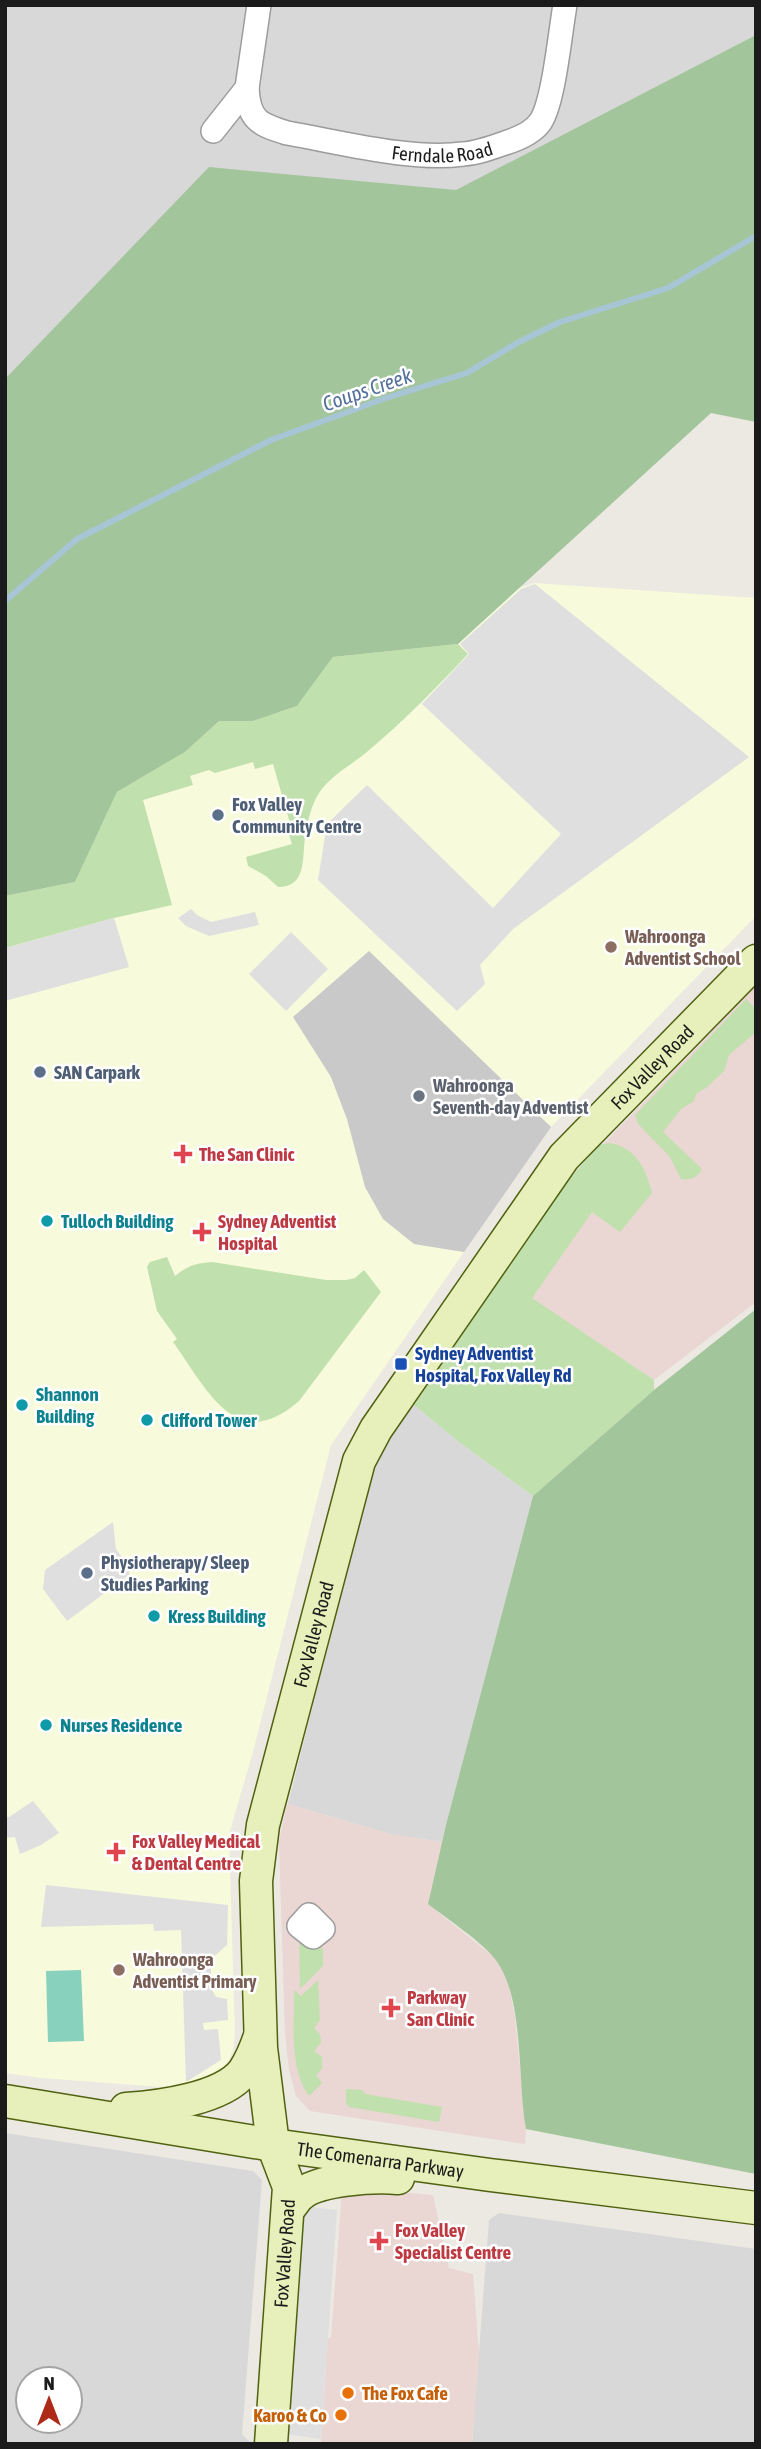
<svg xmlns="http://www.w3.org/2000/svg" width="761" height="2449" viewBox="0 0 761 2449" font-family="'Asap Condensed',sans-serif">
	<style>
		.residential { fill: #d9d8d8; fill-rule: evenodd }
		.commercial { fill: #ead6d2 }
		.education { fill: #f7fadb }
		.religious { fill: #c9c9c9 }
		.grass { fill: #c0e0ad }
		.forest { fill: #a3c59b }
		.pitch { fill: #88d1bd }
		.parking { fill: #dfdfdf }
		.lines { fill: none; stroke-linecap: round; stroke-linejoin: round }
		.stream { stroke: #a7c5d4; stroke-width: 6 }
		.street-casing { stroke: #9c9c9c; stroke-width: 26 }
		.secondary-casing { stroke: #506211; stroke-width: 35 }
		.street { stroke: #fff; stroke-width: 23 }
		.secondary { stroke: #e7f0ba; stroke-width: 32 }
		.service-dot { fill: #5c6f8a; stroke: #fff; stroke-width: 2.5 }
		.education-dot { fill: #8d6e63; stroke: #fff; stroke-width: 2.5 }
		.worship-dot { fill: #6b7280; stroke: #fff; stroke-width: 2.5 }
		.health-dot { fill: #e0444e; stroke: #fff; stroke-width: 2.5 }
		.culture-dot { fill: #0f9aa8; stroke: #fff; stroke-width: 2.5 }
		.transit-dot { fill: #1a4fb4; stroke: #fff; stroke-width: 2.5 }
		.food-dot { fill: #e8710a; stroke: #fff; stroke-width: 2.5 }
		.labels { text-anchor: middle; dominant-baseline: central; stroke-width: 5; stroke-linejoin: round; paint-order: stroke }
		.street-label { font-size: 19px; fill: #1b1b1b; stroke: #fff }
		.service-label { font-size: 19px; font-weight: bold; fill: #4e5e75; stroke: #fff; text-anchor: start }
		.education-label { font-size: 19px; font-weight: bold; fill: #785e54; stroke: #fff; text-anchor: start }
		.worship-label { font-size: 19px; font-weight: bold; fill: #5b616d; stroke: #fff; text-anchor: start }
		.health-label { font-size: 19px; font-weight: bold; fill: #be3a42; stroke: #fff; text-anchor: start }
		.culture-label { font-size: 19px; font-weight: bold; fill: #0d838f; stroke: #fff; text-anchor: start }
		.transit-label { font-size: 19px; font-weight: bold; fill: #164399; stroke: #fff; text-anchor: start }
		.food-label { font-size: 19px; font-weight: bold; fill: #c56008; stroke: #fff; text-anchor: start }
		.water-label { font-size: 21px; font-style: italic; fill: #54719d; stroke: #fff }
	</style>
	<rect width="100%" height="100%" fill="#ebe9e1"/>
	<path class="residential" d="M5 5H756V110L5 415Z
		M414 1405 459 1442 533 1496 442 1842 390 1834 288 1804 370 1481 382 1451 400 1420Z
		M5 2133 253 2171 262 2180 242 2434 252 2444H5ZM28 2379H70V2421H28Z
		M499 2213 756 2249V2444H472L489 2220Z"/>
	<path class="commercial" d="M756 986V1302L654 1380 502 1279 587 1161Z
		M287 1804 390 1834 442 1842 428 1904 494 1957 507 1976 515 2018 526 2129 525 2144 310 2111 296 2096 289 2070 285 2033 279 1841Z
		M352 2188 433 2195 449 2268 473 2274 479 2354 472 2444H321L328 2338H331L342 2191Z"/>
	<path class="education" d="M535 583 756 598V916L551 1127 448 1029 316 1050 331 1077 347 1119 414 1244 464 1252 331 1445 253 1752 229 1834 235 2035 233 2050 229 2061 217 2074 200 2082 161 2087 41 2078 5 2073V896L75 882 117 792 357 639Z"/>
	<path class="religious" d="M369 951 551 1127 464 1252 414 1244 383 1219 365 1187 347 1119 331 1077 293 1017Z"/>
	<path class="grass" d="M458 644 468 654C436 688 404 721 368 751 353 764 331 775 319 793 311 805 307 824 305 838 302 858 307 887 278 887L266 876 248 866 246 857 292 844 288 832 292 830 273 764 255 769 253 762 215 773 209 770 190 776 193 785 143 800 172 905 114 918 5 948V896L75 882 117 792 185 752 219 721H253L297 706 333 657Z
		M746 999 756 1009V1032L729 1055 724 1071 706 1088 697 1093 693 1102 681 1109 663 1132 702 1169C698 1177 690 1181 681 1179L670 1157 638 1124 635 1115Z
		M609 1143C636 1147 646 1169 652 1193L620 1232 592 1212 532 1298 654 1380V1390L533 1496 459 1442 414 1405 565 1185 598 1145Z
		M167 1257 175 1276C187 1266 196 1263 212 1262L326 1280H346L355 1278 364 1270 381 1292 299 1401C236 1456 207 1389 173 1342L177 1339 157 1311 147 1267 150 1262Z
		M299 1926 323 1949V1966L300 1989Z
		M318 1980 320 2020 314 2028 320 2034 321 2043 314 2051 322 2057V2069L316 2075 322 2083 309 2096C288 2066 295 2024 294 1990L301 1996Z
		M346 2089 362 2090 365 2094 442 2107 439 2122 349 2107 346 2103Z"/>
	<path class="forest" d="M756 35V422L711 413 458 644 333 657 297 706 253 721H219L185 752 117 792 75 882 5 896V379L209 167 456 190Z
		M756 1309V2174L526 2129C517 2081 525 1997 495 1959 482 1942 446 1918 428 1904L446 1825 533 1496 654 1390Z"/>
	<path class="pitch" d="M81 1970 84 2041 48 2042 46 1971Z"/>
	<path class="parking" d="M535 584 749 757 513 929 480 965 485 984 457 1011 318 880 327 824 367 785 493 908 561 834 422 704 469 654 460 644 521 589Z
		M191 909 197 915 211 922 255 912 259 925 209 936 186 926 178 918Z
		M114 918 129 967 5 1001V948Z
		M291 932 328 969 286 1011 249 974Z
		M113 1522 116 1549 130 1568 129 1575 67 1621 43 1589 45 1570Z
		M33 1801 59 1833 41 1845 20 1854 15 1837 5 1838V1817H9Z
		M46 1885 228 1905 227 1945 211 1959V1988L216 1997 227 1999 228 2020 203 2023 204 2030 218 2029 221 2060 186 2082 181 1930 154 1931 153 1924 41 1927Z
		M310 2207 337 2210 321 2439 286 2434 301 2229 304 2208Z"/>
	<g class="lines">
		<path class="stream" d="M5 601 77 539 271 440 386 398 467 373 519 342 560 322 668 288 756 236"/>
		<g class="street-casing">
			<g id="street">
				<path id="s1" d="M247 88C249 120 258 124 287 133 340 142 411 161 463 154 477 153 491 148 505 143 518 139 533 133 541 121 554 100 560 33 565 5"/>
				<path d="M213 131 247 88 259 5"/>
				<path d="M309 1915 323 1929 313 1937 299 1926Z"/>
			</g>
		</g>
		<g class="secondary-casing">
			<g id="secondary">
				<path id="s2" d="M5 2101 273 2145 490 2175 756 2208"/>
				<path d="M126 2109C158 2107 223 2099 244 2071 251 2060 256 2048 260 2036"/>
				<path d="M289 2208C293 2204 296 2198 300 2195 318 2179 374 2176 398 2178"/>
				<path id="s3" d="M271 2444 289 2187 273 2145 261 2048 256 1881 263 1825 359 1461 376 1429 564 1157 756 961"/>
			</g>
		</g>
		<use href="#street" class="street"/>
		<use href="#secondary" class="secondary"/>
	</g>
	<g class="service-dot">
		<circle cx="218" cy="815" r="7"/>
		<circle cx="40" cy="1072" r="7"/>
		<circle cx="87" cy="1573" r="7"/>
	</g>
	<g class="education-dot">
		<circle cx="611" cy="947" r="7"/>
		<circle cx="119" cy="1970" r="7"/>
	</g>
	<circle class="worship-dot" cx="419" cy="1096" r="7"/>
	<g class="health-dot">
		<path d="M179.5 1143.5h7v7h7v7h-7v7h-7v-7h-7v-7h7z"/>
		<path d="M198.5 1221.5h7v7h7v7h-7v7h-7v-7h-7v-7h7z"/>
		<path d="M112.5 1841.5h7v7h7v7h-7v7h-7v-7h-7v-7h7z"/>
		<path d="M387.5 1997.5h7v7h7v7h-7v7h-7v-7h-7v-7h7z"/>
		<path d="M375.5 2230.5h7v7h7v7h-7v7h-7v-7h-7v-7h7z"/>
	</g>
	<g class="culture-dot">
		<circle cx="47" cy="1221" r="7"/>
		<circle cx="22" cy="1405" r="7"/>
		<circle cx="147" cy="1420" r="7"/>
		<circle cx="154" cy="1616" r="7"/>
		<circle cx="46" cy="1725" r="7"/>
	</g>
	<rect class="transit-dot" x="394" y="1357" width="14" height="14" rx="3.5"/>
	<g class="food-dot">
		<circle cx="348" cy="2393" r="7"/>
		<circle cx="341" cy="2415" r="7"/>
	</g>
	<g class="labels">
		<g class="street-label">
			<text stroke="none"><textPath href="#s1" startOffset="224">Ferndale Road</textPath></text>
			<text stroke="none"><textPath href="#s3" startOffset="1493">Fox Valley Road</textPath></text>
			<text stroke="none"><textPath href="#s3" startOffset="821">Fox Valley Road</textPath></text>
			<text stroke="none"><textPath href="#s2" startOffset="380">The Comenarra Parkway</textPath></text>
			<text stroke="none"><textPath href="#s3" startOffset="191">Fox Valley Road</textPath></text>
		</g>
		<g class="service-label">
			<text x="232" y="804">Fox Valley<tspan x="232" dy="22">Community Centre</tspan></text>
			<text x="54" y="1072">SAN Carpark</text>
			<text x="101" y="1562">Physiotherapy/ Sleep<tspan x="101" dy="22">Studies Parking</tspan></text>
		</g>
		<g class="education-label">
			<text x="625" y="936">Wahroonga<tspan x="625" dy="22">Adventist School</tspan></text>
			<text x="133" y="1959">Wahroonga<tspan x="133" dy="22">Adventist Primary</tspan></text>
		</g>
		<g class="worship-label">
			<text x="433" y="1085">Wahroonga<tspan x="433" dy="22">Seventh-day Adventist</tspan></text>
		</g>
		<g class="health-label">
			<text x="199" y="1154">The San Clinic</text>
			<text x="218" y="1221">Sydney Adventist<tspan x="218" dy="22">Hospital</tspan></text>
			<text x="132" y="1841">Fox Valley Medical<tspan x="132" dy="22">&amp; Dental Centre</tspan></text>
			<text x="407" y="1997">Parkway<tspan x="407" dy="22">San Clinic</tspan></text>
			<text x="395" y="2230">Fox Valley<tspan x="395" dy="22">Specialist Centre</tspan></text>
		</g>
		<g class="culture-label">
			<text x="61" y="1221">Tulloch Building</text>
			<text x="36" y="1394">Shannon<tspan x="36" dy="22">Building</tspan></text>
			<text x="161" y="1420">Clifford Tower</text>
			<text x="168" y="1616">Kress Building</text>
			<text x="60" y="1725">Nurses Residence</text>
		</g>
		<g class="transit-label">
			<text x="415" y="1353">Sydney Adventist<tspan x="415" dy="22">Hospital, Fox Valley Rd</tspan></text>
		</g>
		<g class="food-label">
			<text x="362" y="2393">The Fox Cafe</text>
			<text x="327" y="2415" text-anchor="end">Karoo &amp; Co</text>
		</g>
		<g class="water-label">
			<text transform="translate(367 389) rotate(-19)">Coups Creek</text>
		</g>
	</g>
	<rect width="761" height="2449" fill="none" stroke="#1b1b1b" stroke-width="14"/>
	<g transform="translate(49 2400)"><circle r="33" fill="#ffffff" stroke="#a4a4a4" stroke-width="2"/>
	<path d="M0-5L12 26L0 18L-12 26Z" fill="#ad2918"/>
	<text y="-10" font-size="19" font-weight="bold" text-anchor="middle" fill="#1b1b1b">N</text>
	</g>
</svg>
